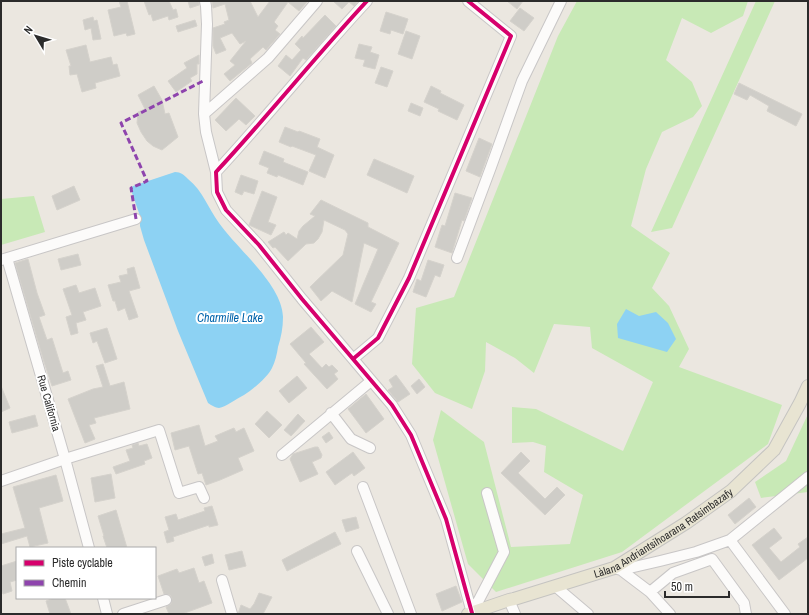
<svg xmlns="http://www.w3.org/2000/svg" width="809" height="615" viewBox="0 0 809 615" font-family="'Archivo Narrow',sans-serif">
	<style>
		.green { fill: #c8e9b6 }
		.water { fill: #8dd2f3 }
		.building { fill: #cfcdc8; stroke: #d5d2cc }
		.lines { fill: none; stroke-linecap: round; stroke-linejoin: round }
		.minor-casing { stroke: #c8c6c6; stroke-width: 12 }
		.major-casing { stroke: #c5c4c1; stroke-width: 14 }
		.minor { stroke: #fcfbfa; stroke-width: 10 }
		.major { stroke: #e8e4d2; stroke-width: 12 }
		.quiet { stroke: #8e44ad; stroke-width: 3; stroke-dasharray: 6 3; stroke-linecap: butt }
		.cycleway-casing { stroke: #fff; stroke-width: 6 }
		.cycleway { stroke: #d6006c; stroke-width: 4 }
		.labels { text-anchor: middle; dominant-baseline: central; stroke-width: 4; stroke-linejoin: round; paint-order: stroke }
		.street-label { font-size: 11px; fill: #2b2b2b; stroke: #fff }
		.water-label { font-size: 12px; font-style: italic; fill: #0064ab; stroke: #fff }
	</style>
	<rect width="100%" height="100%" fill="#ebe7e0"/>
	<path class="green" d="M577 1H748L743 16 711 33 682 18 666 60 692 82 702 106 693 117 662 132 646 169 631 226 670 253 652 288 669 306 689 349 679 367 782 405 768 444 622 552 496 592 468 564 433 440 441 410 484 442 511 547 570 544 583 495 544 472 546 446 533 442 512 443V407L536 409 623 451 653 382 592 348 590 327 554 324 534 373 515 358 486 342 485 371 472 409 435 393 412 364 416 308 454 297 558 36Z
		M756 1H775L672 228 651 232Z
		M34 196 45 232 1 245V199Z
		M808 414V492L761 498 755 482 786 461Z"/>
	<path class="water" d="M175 172C181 172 184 175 188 179 203 191 208 208 219 223 238 250 282 284 283 317 283 328 281 337 278 347 277 354 275 362 272 368 268 377 252 390 244 395 237 398 226 407 219 408 216 408 211 405 208 403L178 331 144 240 140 226V216L131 190V188L133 186Z
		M626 309 639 316 656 312 668 323 676 339 667 352 618 338 617 324Z"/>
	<path class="building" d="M119 1H127L135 34 127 36 126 33 114 36 108 10 121 7Z
		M144 1H169L173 10 176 9 178 17 169 20 168 16 153 21 151 14 149 15Z
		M188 1H199V5L190 8Z
		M212 1H250L258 17 270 1H308L299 11 288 2 274 22 278 26 275 30 280 34 266 50 263 47 250 59 252 63 230 81 224 74 235 65 230 61 246 41 240 44 232 33 220 38 226 50 216 54 213 46V28L225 24 224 22 229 20 225 4 213 8Z
		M333 1H358L354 6 349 2 342 9Z
		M507 1H523L517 9Z
		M520 8 534 18 524 31 510 21Z
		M386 12 408 19 403 34 391 30 390 34 380 31Z
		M325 15 336 26 306 60 303 58 290 76 278 66 286 55 292 60 301 50 295 44 302 36 303 38Z
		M93 17 94 21 97 20 101 39 93 40 91 28 85 30 83 20Z
		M195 20 197 26 178 32 176 26Z
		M406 31 420 36 412 59 398 54Z
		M359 44 372 47 370 52 379 55 375 69 363 66 365 60 355 58Z
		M86 45 90 62 111 57 113 65 117 64 120 76 95 83 96 88 82 92 77 74 70 75 69 66H71L66 50Z
		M199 55V64H197V74L190 78 192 81 176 92 168 81 187 68 184 63Z
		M381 67 393 71 387 87 375 83Z
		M739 83 802 114 796 126 767 111 769 106 750 95 747 100 734 94Z
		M154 86 162 100 165 114 169 113 178 137 162 150 153 146 147 141 141 132 137 123 138 112 145 109 138 95Z
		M431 86 441 91 440 93 464 105 457 120 438 111 439 109 424 102Z
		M236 98 255 116 246 125 239 119 226 131 215 120Z
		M411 103 423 108 420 116 408 111Z
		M285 127 298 132 299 131 320 139 317 147 334 155 325 178 309 171 316 155 292 146 291 147 279 142Z
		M479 138 492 144 480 177 466 171Z
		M264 151 284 159 283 162 308 172 303 185 278 175 277 177 267 173 269 168 259 164Z
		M374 159 414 176 407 193 367 175Z
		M241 175 258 181 254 194 244 191 242 195 235 192Z
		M74 186 80 200 57 210 52 196Z
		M262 191 277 197 268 222 276 225 271 235 249 225Z
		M455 193 472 198 464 221 462 220 452 253 435 247 442 225 445 226Z
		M321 200 368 223V227L399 243 371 302 376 304 371 312 355 304 378 249 364 243 352 302 332 291 321 301 310 287 343 255 348 234 345 230 324 220 322 232 318 239 314 243 306 244 288 261 275 247 273 248 268 242 284 232 286 235 288 233 297 239 299 231 303 226 315 216 310 214Z
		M78 254 81 265 61 270 58 259Z
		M28 259 37 293 45 315 39 317 47 340 52 338 63 373 68 371 71 380 52 386 44 362 15 263Z
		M428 260 444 265 440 277 435 275 426 297 413 292 417 279 421 281Z
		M134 267 140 288 129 291 138 317 129 320 125 308 118 311 115 301H113L108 285 121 282 119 276 128 274 127 269Z
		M76 285 79 293 95 288 101 306 83 312 86 320 76 323 78 333 71 335 66 317 72 315 63 289Z
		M311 327 324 342 309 354 322 368 326 364 329 367 332 365 338 371 334 374 338 379 327 389 304 364 306 363 290 344Z
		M107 328 117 359 105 363 97 341 93 343 90 333Z
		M103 364 110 386 124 382 130 409 94 418 96 423 89 425 95 439 85 443 68 399 93 389 103 387 96 366Z
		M396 375 410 394 398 402 388 390 393 387 389 380Z
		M297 376 307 388 289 403 279 391Z
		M419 379 425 387 417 394 411 386Z
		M1 386 10 408 1 412Z
		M366 394 384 419 366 433 348 409Z
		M267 411 282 425 269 438 255 424Z
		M298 414 305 421 291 436 284 430Z
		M35 415 38 426 12 433 9 422Z
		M199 425 205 446 218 441 215 436 234 428 236 432 244 428 254 451 238 458 243 470 220 480 206 485 202 473 198 474 189 446 175 450 171 433Z
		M329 432 333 438 326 443 322 437Z
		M138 443 139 446 147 444 152 458 144 461 145 464 116 474 113 467 130 461 126 450 133 448 132 445Z
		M315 447H318L322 455 321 458 312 462 318 474 300 482 290 459 293 454Z
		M353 452 365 468 354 476 352 473 335 485 326 472Z
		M521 452 530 461 518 473 545 499 557 487 565 495 545 515 501 473Z
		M111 474 115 498 95 502 91 478Z
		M56 475 63 501 39 508 48 543 30 547 27 536 1 544V534L25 528 13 487Z
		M749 498 756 507 735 524 728 515Z
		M212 506 218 525 209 527V525L173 537 174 541 167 543 164 532 169 530 165 517 176 514 178 520 205 511 204 508Z
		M116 510 127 548H107L103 536H104L98 516Z
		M356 517 359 528 346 532 342 520Z
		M774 528 782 538 769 548 781 562 800 547 798 544 808 537V558L779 580 752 545Z
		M335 532 341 544 287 571 282 560Z
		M242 551 246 566 229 570 225 555Z
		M212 554 214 563 205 566 202 557Z
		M17 561V580L10 582 12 591 3 594 1 589V566Z
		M194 568 199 583 204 581 212 603 182 614H169L166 607 171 604 172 598 170 595 164 594 158 576 177 569 179 573Z
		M456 586 462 602 442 611 436 594Z
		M259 593 272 597 263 614H238L241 605 250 609 254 604Z
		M54 598H65L71 614H50L46 601Z"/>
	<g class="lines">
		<g class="minor-casing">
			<path id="minor" d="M205 1 206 6 207 24 204 114 206 132 216 172
				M367 1C315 57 268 116 216 172L217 192 226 210 259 245 302 299 353 359 392 405 411 435 446 519 472 613
				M204 114 268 58 317 1
				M7 258 65 459 89 548
				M457 258 491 167 522 81 561 1
				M1 260 136 219
				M353 359 378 338 409 278 511 36 468 1
				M331 413 351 439 370 448
				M282 455 371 381
				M1 481 65 459 159 430 179 493 199 487 204 498
				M363 487 411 614
				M730 540 785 614
				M357 551 388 614
				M614 568 621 570 660 561 696 552 730 540 808 477
				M621 570 650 592 670 614
				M222 580 232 614
				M555 586 588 614
				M650 592 673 573 712 559 744 603 746 614
				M103 598 107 614
				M509 600 515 614
				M472 613 504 552 487 493
				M123 614 166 600"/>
		</g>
		<g class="major-casing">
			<g id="major">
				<path id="s1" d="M468 614 509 600 514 599 614 568 686 523 731 491 774 450 800 403 808 386"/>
			</g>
		</g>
		<use href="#minor" class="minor"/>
		<use href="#major" class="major"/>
		<path class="quiet" d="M136 219 131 188 147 181 121 123 205 80"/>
		<g class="cycleway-casing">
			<path id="cycleway" d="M367 1C315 57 268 116 216 172L217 192 226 210 259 245 302 299 353 359 392 405 411 435 446 519 472 613
				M353 359 378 338 409 278 511 36 468 1"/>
		</g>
		<use href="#cycleway" class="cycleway"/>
	</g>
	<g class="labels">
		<g class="street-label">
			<text transform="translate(49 403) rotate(74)">Rue California</text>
			<text stroke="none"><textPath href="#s1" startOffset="213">Làlana Andriantsihoarana Ratsimbazafy</textPath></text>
		</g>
		<g class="water-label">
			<text x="230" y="318">Charmille Lake</text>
		</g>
	</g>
	<rect width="809" height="615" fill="none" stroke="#2b2b2b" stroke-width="4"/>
	<rect x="16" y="547" width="140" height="52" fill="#ffffff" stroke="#aaaaaa"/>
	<rect x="24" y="560" width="20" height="6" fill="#d6006c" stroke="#aaaaaa"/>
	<text x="52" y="567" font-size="12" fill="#2b2b2b">Piste cyclable</text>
	<rect x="24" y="580" width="20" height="6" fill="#8e44ad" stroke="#aaaaaa"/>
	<text x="52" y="587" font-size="12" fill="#2b2b2b">Chemin</text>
	<g transform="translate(36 36) rotate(308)" stroke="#ffffff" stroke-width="3" paint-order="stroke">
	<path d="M0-3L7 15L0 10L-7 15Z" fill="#2b2b2b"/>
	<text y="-6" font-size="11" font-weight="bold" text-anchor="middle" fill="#2b2b2b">N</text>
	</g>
	<path d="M665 591v6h64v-6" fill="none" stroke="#2b2b2b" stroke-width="2"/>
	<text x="671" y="591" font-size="12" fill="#2b2b2b" stroke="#ffffff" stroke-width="3" paint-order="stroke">50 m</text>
</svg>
